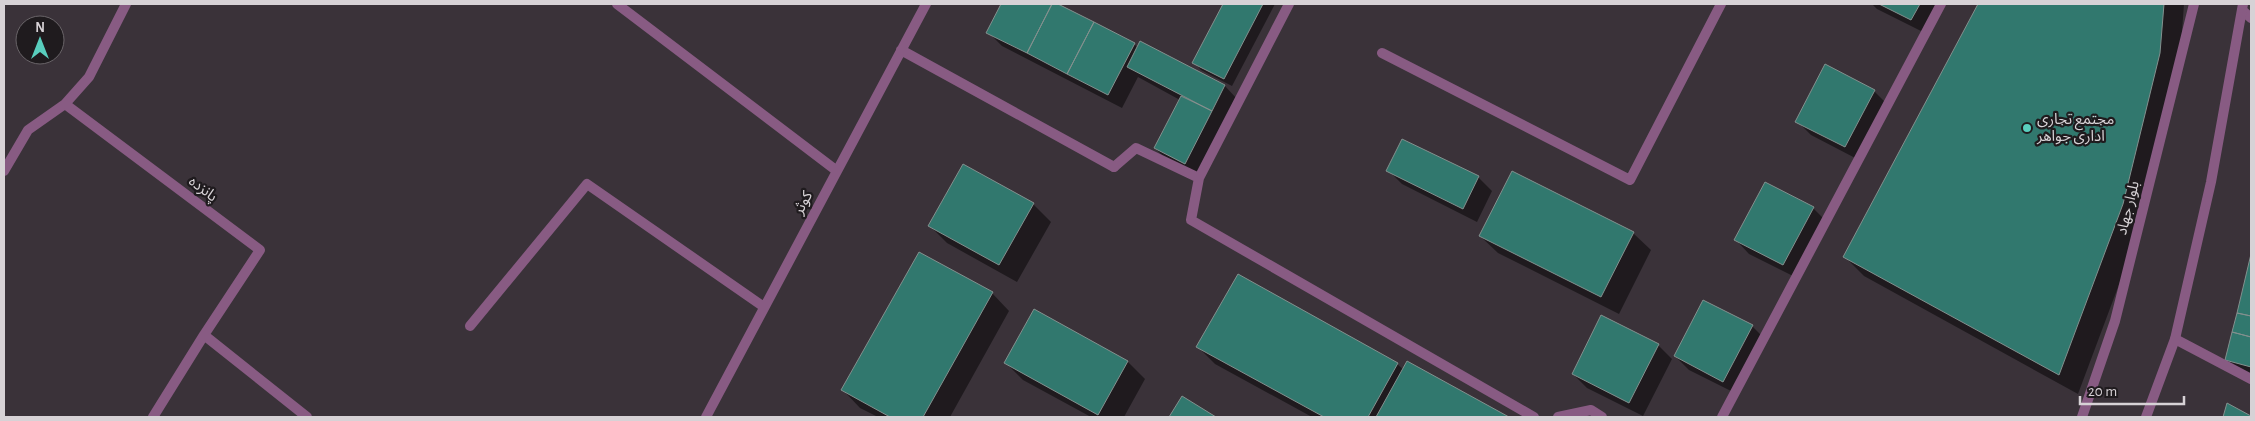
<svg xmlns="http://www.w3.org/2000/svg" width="2255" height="421" viewBox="0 0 2255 421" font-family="'Alegreya Sans','Noto Sans Arabic',sans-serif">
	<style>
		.shadow { fill: #0007 }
		.building { fill: #31786e; stroke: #83908e }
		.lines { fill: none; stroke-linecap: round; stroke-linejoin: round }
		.service { stroke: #885b83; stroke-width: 10 }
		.pedestrian { stroke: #885b83; stroke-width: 10 }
		.minor { stroke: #885b83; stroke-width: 10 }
		.tertiary { stroke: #885b83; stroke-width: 10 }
		.poi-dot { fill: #59cebe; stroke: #1f1b1e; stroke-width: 2 }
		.labels { text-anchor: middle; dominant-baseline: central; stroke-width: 4.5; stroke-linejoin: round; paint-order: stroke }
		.poi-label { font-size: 15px; fill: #d7d2d6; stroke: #1f1b1e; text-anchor: start }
		.street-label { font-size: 15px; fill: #d7d2d6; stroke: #1f1b1e }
	</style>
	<rect width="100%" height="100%" fill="#3a3239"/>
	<path class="shadow" d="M1003 4H1056L1134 44 1138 48 1141 43 1225 86 1238 100 1199 177 1169 162 1155 148 1180 100 1138 77 1122 108 1002 46 988 32Z
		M1224 4H1275L1232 86 1201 70 1194 62Z
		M1872 4H1940L1925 33 1877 9Z
		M1980 4H2184L2179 73 2142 223 2078 394 1864 276 1845 257Z
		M1874 91 1888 105 1859 160 1811 135 1797 121Z
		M1388 170 1478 177 1492 191 1477 222 1402 184Z
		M1033 204 1051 222 1017 282 947 243 930 226Z
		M1813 208 1827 222 1797 278 1749 254 1736 240Z
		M1633 233 1651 250 1619 314 1498 253 1480 236Z
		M2251 259V376L2240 374 2226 360Z
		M992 293 1009 311 950 417H878L860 408 843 390Z
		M1752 326 1766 340 1737 394 1689 370 1675 356Z
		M1658 345 1672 359 1643 416 1587 388 1573 374Z
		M1198 347 1397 364 1404 370 1408 363 1506 417H1312L1215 364Z
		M1005 362H1128L1145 379 1124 417H1091L1023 380Z"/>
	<path class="building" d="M1001 4H1052L1027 53 986 33Z
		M1052 4H1058L1094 22 1067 74 1027 53Z
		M1223 4H1263L1224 79 1192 63Z
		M1879 4H1920L1911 20Z
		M1978 4H2164L2160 53 2123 204 2059 375 1843 257Z
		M1094 22 1135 43 1108 95 1067 74Z
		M1140 41 1225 85 1212 111 1127 67Z
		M1825 64 1875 90 1845 147 1795 122Z
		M1181 96 1212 111 1185 164 1154 148Z
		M1402 139 1479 176 1463 209 1386 171Z
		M963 164 1034 203 999 265 928 226Z
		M1512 171 1634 232 1601 297 1479 236Z
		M1765 182 1814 207 1783 265 1734 240Z
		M919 252 993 292 923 417H890L841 390Z
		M2251 254V316L2237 313Z
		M1238 274 1398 363 1368 417H1324L1196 347Z
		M1703 300 1753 325 1723 382 1674 356Z
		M1034 309 1128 361 1098 415 1004 363Z
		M2237 313 2251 316V337L2232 332Z
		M1601 315 1659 344 1629 403 1572 374Z
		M2232 332 2251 337V367L2225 360Z
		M1407 361 1509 417H1376Z
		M1182 396 1216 417H1169Z
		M2227 403 2251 416V417H2223Z"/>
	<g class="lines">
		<path class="service" d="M1382 53 1630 180 1721 4"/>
		<path class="pedestrian" d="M1114 167 1136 148 1199 178 1191 220 1534 417
			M1199 178 1289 4
			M1558 417 1591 410 1602 417"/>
		<path class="minor" d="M126 4 89 77 65 104 260 250 204 335 153 417
			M617 4 837 171
			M2243 11 2251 18
			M901 50 1114 167
			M4 171 28 130 65 104
			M470 326 587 184 764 307
			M204 335 307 417
			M2175 339 2251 379
			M706 417 926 4
			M1722 417 1941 4"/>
		<path class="tertiary" d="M2082 417 2115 321 2194 4
			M2146 417 2175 339 2211 182 2243 4"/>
	</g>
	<circle class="poi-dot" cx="2027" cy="128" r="5"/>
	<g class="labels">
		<g class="poi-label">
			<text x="2037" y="119">مجتمع تجاری<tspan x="2037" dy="17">اداری جواهر</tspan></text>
		</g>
		<g class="street-label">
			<text transform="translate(203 189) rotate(37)">پانزده</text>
			<text transform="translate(803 203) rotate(-62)">کوثر</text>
			<text transform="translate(2128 208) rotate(-76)">بلوار جهاد</text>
		</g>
	</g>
	<rect width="2255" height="421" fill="none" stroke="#d7d2d6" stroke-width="10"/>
	<g transform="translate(40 40)"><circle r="24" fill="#1f1b1e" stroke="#696468"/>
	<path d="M0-4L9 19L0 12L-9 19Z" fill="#59cebe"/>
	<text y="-8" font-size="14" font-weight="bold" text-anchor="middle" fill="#d7d2d6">N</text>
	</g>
	<path d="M2080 396v8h104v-8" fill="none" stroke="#d7d2d6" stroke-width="2.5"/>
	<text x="2088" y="396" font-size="15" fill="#d7d2d6" stroke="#1f1b1e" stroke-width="4" paint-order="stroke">20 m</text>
</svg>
